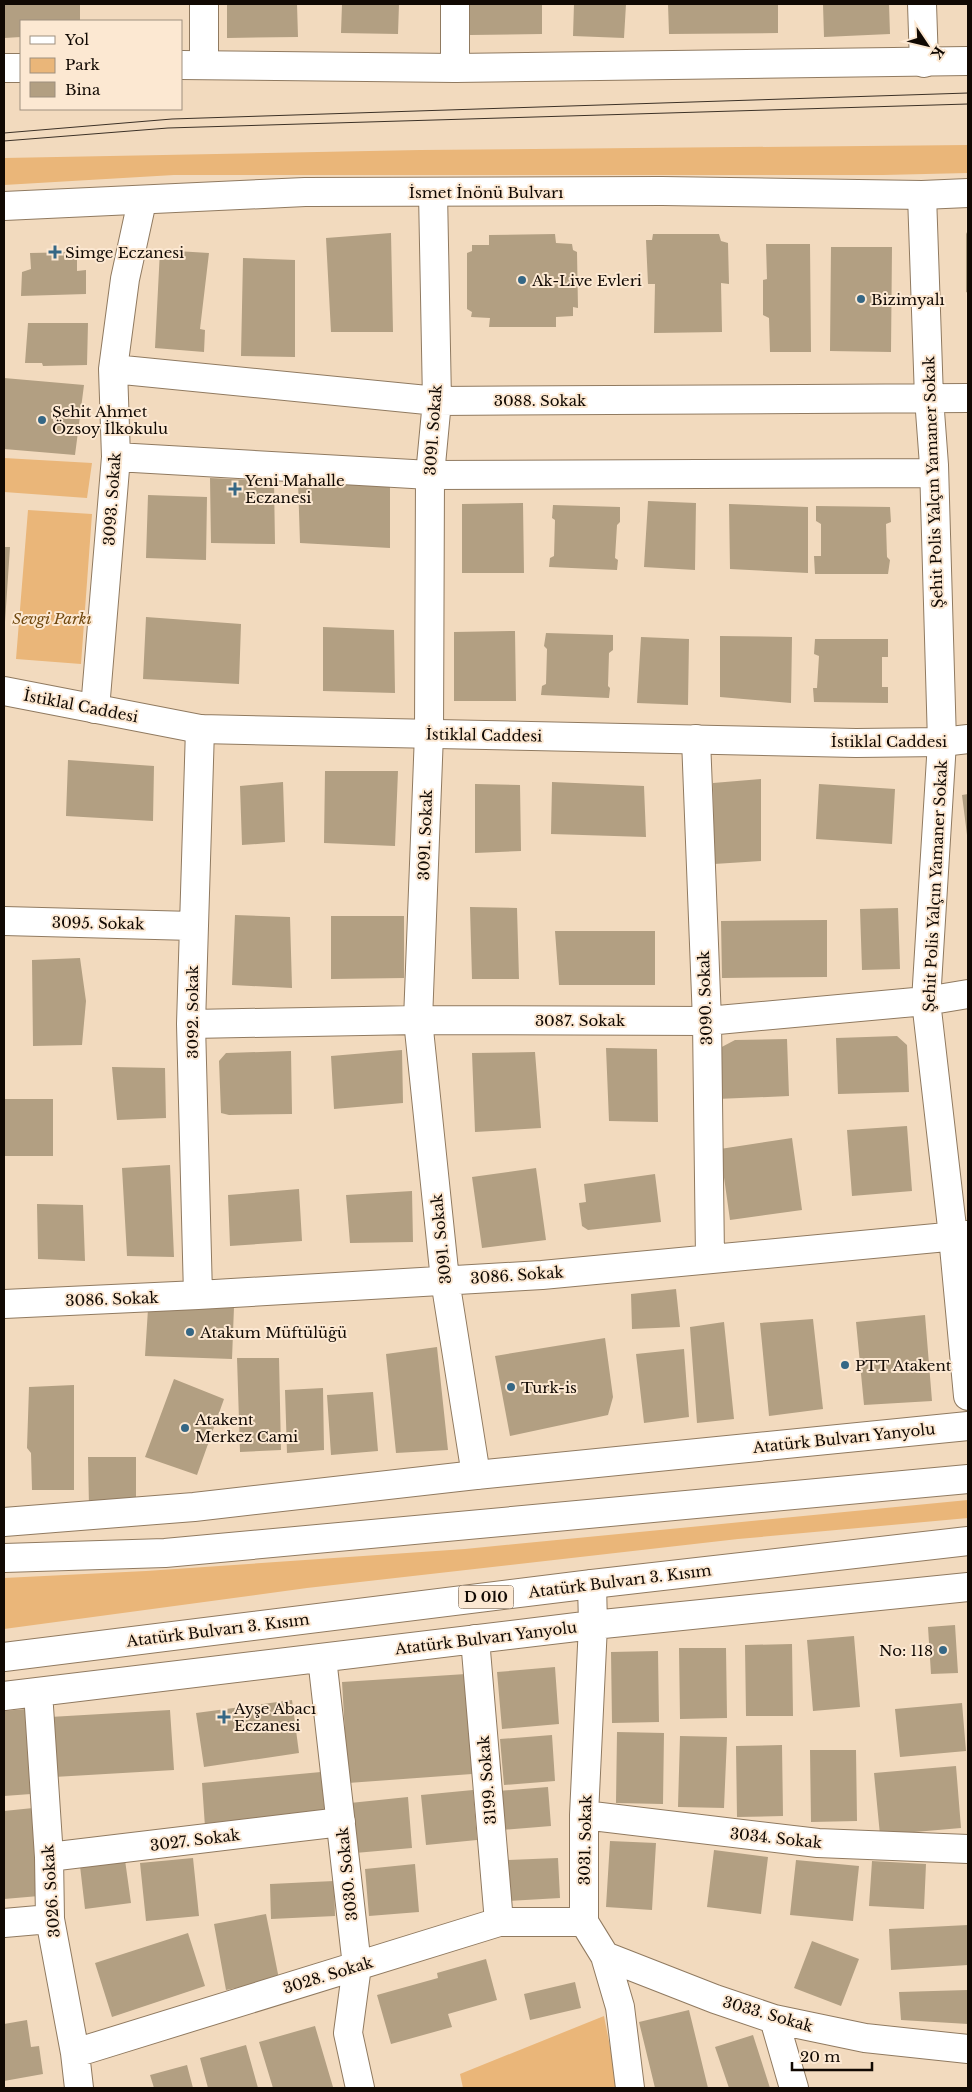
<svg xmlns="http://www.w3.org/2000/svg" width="972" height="2092" viewBox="0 0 972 2092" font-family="'Libre Baskerville',serif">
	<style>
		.green { fill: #eab679 }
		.building { fill: #b29f82 }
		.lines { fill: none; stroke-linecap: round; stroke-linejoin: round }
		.minor-casing { stroke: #907a60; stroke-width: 30 }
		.tertiary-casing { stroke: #907a60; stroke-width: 30 }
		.secondary-casing { stroke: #907a60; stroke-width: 30 }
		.primary-casing { stroke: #907a60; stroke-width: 30 }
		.trunk-casing { stroke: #907a60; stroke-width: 30 }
		.minor { stroke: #fff; stroke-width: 28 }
		.tertiary { stroke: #fff; stroke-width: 28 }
		.secondary { stroke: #fff; stroke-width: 28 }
		.primary { stroke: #fff; stroke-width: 28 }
		.trunk { stroke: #fff; stroke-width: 28 }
		.tram { stroke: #3c3127; stroke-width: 1 }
		.poi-dot { fill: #356785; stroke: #fce8d2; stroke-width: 2 }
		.labels { text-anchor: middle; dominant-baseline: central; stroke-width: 4; stroke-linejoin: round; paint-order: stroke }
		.shield { fill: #fce8d2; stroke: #584c41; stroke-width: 1 }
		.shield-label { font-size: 14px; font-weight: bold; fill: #110903 }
		.street-label { font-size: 15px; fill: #110903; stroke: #fce8d2 }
		.poi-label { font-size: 15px; fill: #110903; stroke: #fce8d2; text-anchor: start }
		.park-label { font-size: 15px; font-style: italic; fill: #71490f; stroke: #fce8d2 }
	</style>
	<rect width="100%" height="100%" fill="#f2dabe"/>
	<path class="green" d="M968 145V173L883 175H174L4 185V158L420 150Z
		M4 458 92 463 87 498 4 492Z
		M28 510 92 514 81 664 16 659Z
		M968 1500V1518L738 1539 307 1588 4 1629V1578L146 1571 465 1549Z
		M604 2016 618 2088H463L460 2074Z"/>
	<path class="building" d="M4 4H80V21H21V37L4 38Z
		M227 4H297L298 37 227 38Z
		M342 4H399L398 34 341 33Z
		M470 4H542V34L470 35Z
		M574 4H626L624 38 573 36Z
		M668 4H778V33L669 34Z
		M823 4H889L890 34 824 37Z
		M968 230V293L966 292V234Z
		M391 233 393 332H331L326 238Z
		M555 234 556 243 572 244 573 250 577 252 578 308 573 307V316L556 317V327H489L490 318 471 317 472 312 467 309V253L472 251V245H489V235Z
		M653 234H719L721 241 728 243 729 284 721 283 722 332 654 333 655 284H648L646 240H652Z
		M766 244H810L811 352H770L769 318 763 315V280L767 279Z
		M831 247H892L891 352 830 351Z
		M160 250 209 253 200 329 205 330 204 352 155 348Z
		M77 252V271L86 270V294L21 296 22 272 31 269 30 253Z
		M243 258 295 260V357L241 356Z
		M28 323H88L87 365 43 366 42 363H25Z
		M4 378 84 385 75 455 4 449Z
		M210 478 274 481 275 544 211 543Z
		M298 481 390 485V548L300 543Z
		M148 495 207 497 206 560 146 558Z
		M648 501 696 503 695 570 644 567Z
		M523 503 524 573H462V504Z
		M729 504 808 507V573L730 569Z
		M553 505 620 507V522L617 525 615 558 618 560 617 570 549 567 550 558 554 556 555 520 552 518Z
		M816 506 890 507 891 522 886 524 887 557 890 560 888 574H815L814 556H821V524L816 521Z
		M4 547H10L5 622H4Z
		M146 617 241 624 239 684 143 679Z
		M323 627 394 630 395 693 323 691Z
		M515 631 516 701H454V632Z
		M546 633 613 635V650L609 653 608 686 610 688 609 698 541 695 542 686 546 684 547 649 544 646Z
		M720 636 792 637 791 703 720 697Z
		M641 637 689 639 688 705 637 703Z
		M815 639H888V657H882V687H888V703L814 702 813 688H817L819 656 814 654Z
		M68 760 154 766 153 821 66 816Z
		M325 771H398L395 846 324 843Z
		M761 779V861L714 864 713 783Z
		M283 782 285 842 242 845 240 786Z
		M552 782 644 786 646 837 551 834Z
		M475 784 520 785 521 851 475 853Z
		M819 784 895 789 892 844 816 839Z
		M968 794V835H967L962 795Z
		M470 907 517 908 519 979H472Z
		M898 908 900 969 862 970 860 909Z
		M235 915 290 917 292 988 232 985Z
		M331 916H404V978L331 979Z
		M827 920V977L722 978 721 921Z
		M555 931H655V985H559Z
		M80 958 86 1001 82 1045 33 1046 32 960Z
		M897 1036 907 1045 909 1092 838 1094 836 1038Z
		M787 1039 789 1096 717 1099 716 1050 735 1040Z
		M606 1048 657 1049 658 1122 609 1121Z
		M402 1050 403 1103 334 1109 331 1056Z
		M291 1051 292 1114 229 1115 221 1113 219 1061 226 1053Z
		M535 1052 541 1128 475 1132 472 1053Z
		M112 1067 165 1068 166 1118 117 1120Z
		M4 1099H53V1156H4Z
		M907 1126 912 1191 852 1196 847 1130Z
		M792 1138 802 1210 730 1220 720 1149Z
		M170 1165 174 1257 127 1256 122 1168Z
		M536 1168 546 1240 482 1248 472 1177Z
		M655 1174 661 1222 588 1230 582 1226 579 1203 586 1202 584 1184Z
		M299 1189 302 1241 230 1246 228 1195Z
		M412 1191 413 1242 350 1243 346 1195Z
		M37 1204 83 1205 85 1261 38 1259Z
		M676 1289 680 1327 632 1329 631 1294Z
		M234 1307 232 1359 145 1356 148 1309Z
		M925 1315 932 1401 864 1405 856 1322Z
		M813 1319 823 1409 769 1416 760 1323Z
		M724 1322 734 1419 697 1423 690 1327Z
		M605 1338 613 1397 608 1415 510 1436 495 1356Z
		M437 1347 448 1450 396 1453 386 1354Z
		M684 1349 689 1417 644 1423 636 1354Z
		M237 1358H279L281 1450 240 1452Z
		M174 1379 224 1399 197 1475 145 1457Z
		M74 1385V1490H32L31 1453 27 1448 29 1387Z
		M323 1388 324 1450 287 1453 285 1390Z
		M373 1392 378 1451 331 1455 327 1395Z
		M88 1457H136V1504L89 1507Z
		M955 1625 958 1673 931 1674 928 1627Z
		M854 1636 860 1707 813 1711 807 1640Z
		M792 1644 793 1716H746L745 1645Z
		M679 1648H726L727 1718 680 1719Z
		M658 1651 659 1722 612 1723 611 1652Z
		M555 1667 559 1724 502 1729 497 1672Z
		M466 1674 472 1774 348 1783 342 1682Z
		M292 1700 299 1753 204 1767 196 1713Z
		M962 1703 966 1751 900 1757 895 1709Z
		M26 1709 31 1794 4 1796V1711Z
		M170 1710 174 1770 54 1777 50 1717Z
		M617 1732 664 1733 663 1804 616 1803Z
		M552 1735 555 1781 504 1785 500 1739Z
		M680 1736 727 1737 724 1808 678 1807Z
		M782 1745 783 1816 737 1817 736 1746Z
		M810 1750H856L857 1821 811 1822Z
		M956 1766 961 1828 880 1835 874 1773Z
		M321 1772 325 1816 205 1827 202 1783Z
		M548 1787 551 1826 501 1830 498 1791Z
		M473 1790 477 1840 426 1845 421 1795Z
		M408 1797 412 1848 355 1853 350 1803Z
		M33 1808 39 1896 4 1899V1811Z
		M610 1841 656 1843 652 1910 606 1907Z
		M714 1850 768 1857 761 1914 707 1907Z
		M193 1858 199 1916 146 1921 140 1863Z
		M558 1858 560 1898 507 1901 505 1860Z
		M125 1860 131 1903 85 1909 80 1866Z
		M796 1860 859 1866 853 1921 790 1915Z
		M872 1861 926 1864 924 1909 869 1906Z
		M415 1864 419 1912 369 1916 365 1869Z
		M334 1881 335 1916 271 1919 270 1884Z
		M266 1914 279 1979 226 1990 214 1924Z
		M968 1925V1965L891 1970 889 1929Z
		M188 1933 205 1986 112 2017 95 1963Z
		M812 1941 859 1959 841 2006 794 1988Z
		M486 1959 497 2000 448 2014 452 2027 391 2044 377 1995 438 1978 437 1973Z
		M575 1982 581 2008 530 2020 524 1994Z
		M968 1990V2024L901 2020 899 1992Z
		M689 2010 708 2088H655L639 2022Z
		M27 2020 31 2047 39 2046 43 2074 4 2081V2024Z
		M315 2026 333 2087 273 2088 259 2042Z
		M753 2035 770 2088H729L715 2047Z
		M246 2045 258 2088H208L200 2058Z
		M187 2065 193 2088H154L150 2075Z"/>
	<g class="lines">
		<g class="minor-casing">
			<path id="minor" d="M455 4V68
				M922 4 924 63
				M204 65V4
				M433 192 437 401 430 475 429 734 418 1020 445 1280 476 1475
				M922 195 929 398 934 465 942 742 926 1001 953 1236 968 1396
				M113 369 437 401 968 398
				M116 457 430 475 934 473
				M95 709 116 457 113 369 125 279 142 201
				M696 739 707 1021 710 1258
				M4 921 193 926
				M191 1024 418 1020 707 1021 926 1001 968 994
				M198 1295 191 1024 200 729
				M4 1304 198 1295 542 1275 968 1235
				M592 1584 593 1625 584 1815V1922L605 1956 620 2007 630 2088
				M475 1639 499 1922
				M322 1658 357 1966 348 2033 360 2088
				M38 1692 49 1857 50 1919 75 2053 79 2088
				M4 1696 593 1625 968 1587
				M584 1815 818 1843 968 1849
				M49 1857 341 1822
				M4 1923 50 1919
				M605 1956 715 1999 774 2019 865 2038 968 2049
				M774 2019 794 2088
				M75 2053 499 1922H584"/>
		</g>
		<g class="tertiary-casing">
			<path id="tertiary" d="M4 691 200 729 856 743 942 742 968 739"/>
		</g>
		<g class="secondary-casing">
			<path id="secondary" d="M4 1522 194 1507 476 1475 968 1426"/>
		</g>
		<g class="primary-casing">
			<path id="primary" d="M181 65 455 68 968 61
				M4 68H21
				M4 206 305 192 662 191 922 195 968 193"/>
		</g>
		<g class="trunk-casing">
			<path id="trunk" d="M4 1558 165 1553 968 1479
				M4 1657 592 1584 968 1541"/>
		</g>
		<use href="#minor" class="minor"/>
		<use href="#tertiary" class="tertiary"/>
		<use href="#secondary" class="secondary"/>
		<use href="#primary" class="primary"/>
		<use href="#trunk" class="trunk"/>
		<path class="tram" d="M4 133 172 119 968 93
			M4 141 168 128 968 104"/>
	</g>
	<g class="poi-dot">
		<path d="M52.5 244.5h5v5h5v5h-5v5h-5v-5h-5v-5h5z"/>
		<circle cx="522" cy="280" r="5"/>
		<circle cx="861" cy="299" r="5"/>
		<circle cx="42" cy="420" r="5"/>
		<path d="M232.5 481.5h5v5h5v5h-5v5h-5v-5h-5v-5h5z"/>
		<circle cx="190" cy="1332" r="5"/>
		<circle cx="845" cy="1365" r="5"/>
		<circle cx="511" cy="1387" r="5"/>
		<circle cx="185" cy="1428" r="5"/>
		<circle cx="943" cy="1650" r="5"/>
		<path d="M221.5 1709.5h5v5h5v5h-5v5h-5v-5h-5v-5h5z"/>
	</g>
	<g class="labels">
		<rect class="shield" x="458.5" y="1585.5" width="55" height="23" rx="4"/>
		<g class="shield-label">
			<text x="486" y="1597">D 010</text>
		</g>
		<g class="street-label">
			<text x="486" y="192">İsmet İnönü Bulvarı</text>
			<text x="540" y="400">3088. Sokak</text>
			<text transform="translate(433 430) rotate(-86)">3091. Sokak</text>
			<text transform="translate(933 482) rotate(-92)">Şehit Polis Yalçın Yamaner Sokak</text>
			<text transform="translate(112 499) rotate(-86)">3093. Sokak</text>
			<text transform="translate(81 706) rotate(11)">İstiklal Caddesi</text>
			<text transform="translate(484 735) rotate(1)">İstiklal Caddesi</text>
			<text x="889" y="741">İstiklal Caddesi</text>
			<text transform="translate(425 835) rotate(-88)">3091. Sokak</text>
			<text transform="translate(935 886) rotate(-87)">Şehit Polis Yalçın Yamaner Sokak</text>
			<text transform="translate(98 923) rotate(1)">3095. Sokak</text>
			<text transform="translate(705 998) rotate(-92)">3090. Sokak</text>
			<text transform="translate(192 1012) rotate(-90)">3092. Sokak</text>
			<text x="580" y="1020">3087. Sokak</text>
			<text transform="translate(441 1239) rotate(-96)">3091. Sokak</text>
			<text transform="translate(517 1275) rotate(-4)">3086. Sokak</text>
			<text transform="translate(112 1299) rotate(-2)">3086. Sokak</text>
			<text transform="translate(844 1438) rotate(-6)">Atatürk Bulvarı Yanyolu</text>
			<text transform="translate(620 1581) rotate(-7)">Atatürk Bulvarı 3. Kısım</text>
			<text transform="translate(218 1630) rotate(-7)">Atatürk Bulvarı 3. Kısım</text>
			<text transform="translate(486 1638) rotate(-7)">Atatürk Bulvarı Yanyolu</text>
			<text transform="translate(487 1780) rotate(-95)">3199. Sokak</text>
			<text transform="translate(776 1838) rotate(6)">3034. Sokak</text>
			<text transform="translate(195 1840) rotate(-7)">3027. Sokak</text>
			<text transform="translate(585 1840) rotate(-89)">3031. Sokak</text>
			<text transform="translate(347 1874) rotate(-96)">3030. Sokak</text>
			<text transform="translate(51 1891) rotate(-94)">3026. Sokak</text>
			<text transform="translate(328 1975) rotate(-17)">3028. Sokak</text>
			<text transform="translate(768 2014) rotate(16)">3033. Sokak</text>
		</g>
		<g class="poi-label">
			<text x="65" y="252">Simge Eczanesi</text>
			<text x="532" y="280">Ak-Live Evleri</text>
			<text x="871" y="299">Bizimyalı</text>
			<text x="52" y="411">Şehit Ahmet<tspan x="52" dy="17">Özsoy İlkokulu</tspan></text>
			<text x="245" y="480">Yeni Mahalle<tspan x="245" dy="17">Eczanesi</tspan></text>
			<text x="200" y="1332">Atakum Müftülüğü</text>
			<text x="855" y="1365">PTT Atakent</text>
			<text x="521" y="1387">Turk-is</text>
			<text x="195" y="1419">Atakent<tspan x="195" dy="17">Merkez Cami</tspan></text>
			<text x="933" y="1650" text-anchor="end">No: 118</text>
			<text x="234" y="1708">Ayşe Abacı<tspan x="234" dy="17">Eczanesi</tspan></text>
		</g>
		<g class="park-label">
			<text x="52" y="618">Sevgi Parkı</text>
		</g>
	</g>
	<rect width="972" height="2092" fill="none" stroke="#110903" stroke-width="10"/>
	<rect x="20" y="20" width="162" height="90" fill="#fce8d2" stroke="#9e8f7f"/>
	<rect x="30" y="36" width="25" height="8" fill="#ffffff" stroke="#9e8f7f"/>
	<text x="65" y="45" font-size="15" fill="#110903">Yol</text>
	<rect x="30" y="58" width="25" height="15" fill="#eab679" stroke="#9e8f7f"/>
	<text x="65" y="70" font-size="15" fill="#110903">Park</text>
	<rect x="30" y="82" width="25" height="15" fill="#b29f82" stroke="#9e8f7f"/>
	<text x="65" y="95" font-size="15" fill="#110903">Bina</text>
	<g transform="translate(927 45) rotate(125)" stroke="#fce8d2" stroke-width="4" paint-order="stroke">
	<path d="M0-4L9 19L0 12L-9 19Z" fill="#110903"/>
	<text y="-8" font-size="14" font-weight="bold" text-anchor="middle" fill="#110903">K</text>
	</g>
	<path d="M792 2062v8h80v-8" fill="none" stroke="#110903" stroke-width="2.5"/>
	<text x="800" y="2062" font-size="15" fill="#110903" stroke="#fce8d2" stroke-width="4" paint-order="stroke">20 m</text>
</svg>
